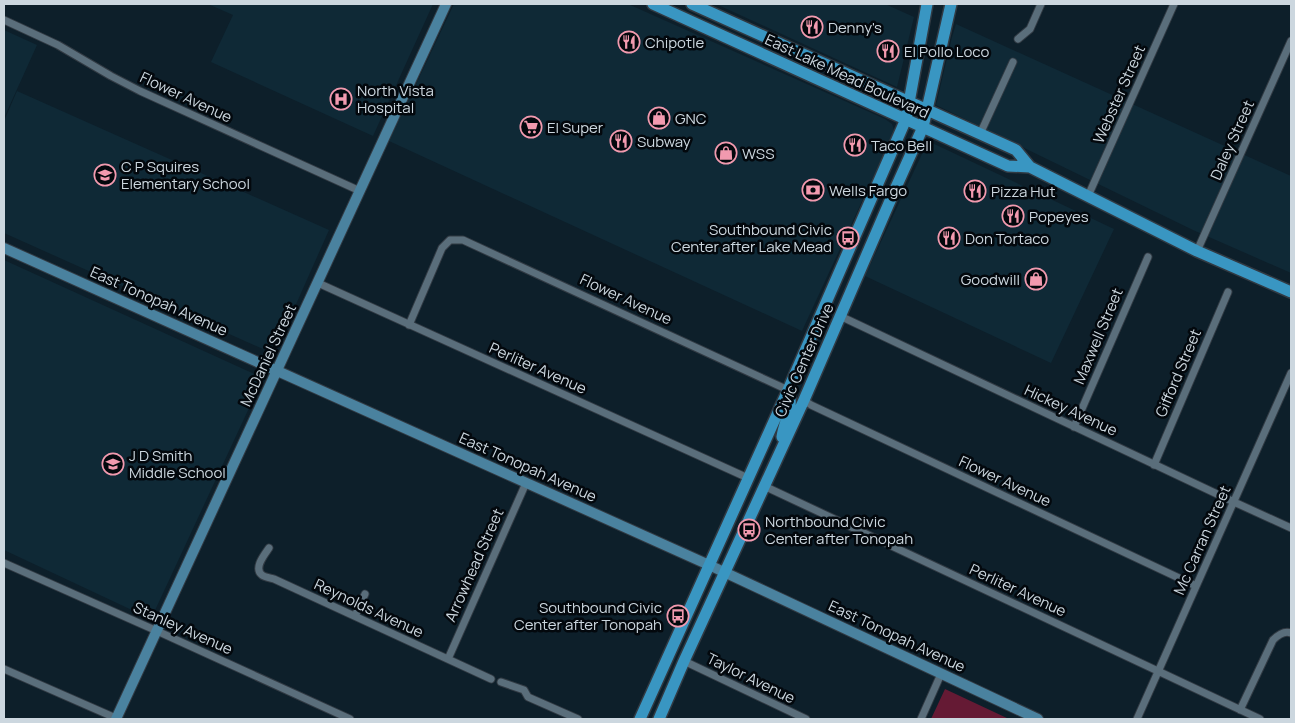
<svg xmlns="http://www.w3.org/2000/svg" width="1295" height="723" viewBox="0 0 1295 723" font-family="Manrope,sans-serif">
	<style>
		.built { fill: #0f2936 }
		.green { fill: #651a34 }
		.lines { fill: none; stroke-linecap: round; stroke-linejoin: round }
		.street-casing { stroke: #313a43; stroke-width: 9 }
		.secondary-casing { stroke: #313a43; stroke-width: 12 }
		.primary-casing { stroke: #313a43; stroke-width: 14 }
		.street { stroke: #5a6e7b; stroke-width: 7 }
		.secondary { stroke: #4a829f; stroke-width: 10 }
		.primary { stroke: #3996c2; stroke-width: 11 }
		.labels { text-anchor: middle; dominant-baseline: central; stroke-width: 5; stroke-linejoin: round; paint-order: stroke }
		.poi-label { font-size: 15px; fill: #ccd7df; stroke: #03080d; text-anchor: start }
		.street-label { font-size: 15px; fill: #ccd7df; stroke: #03080d }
	</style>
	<rect width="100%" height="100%" fill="#0d1f2a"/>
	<path class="built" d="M208 4H433L373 136 211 62 233 15Z
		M454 4H628L885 119 892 124 894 130 887 147 802 331 389 141Z
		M716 4H885L914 17 897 87Z
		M956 24 1291 176V273L1193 230 936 105 952 37Z
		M4 30 37 45 4 118Z
		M17 91 329 230 274 354 4 233V121Z
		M928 141 1114 229 1051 363 865 276Z
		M4 260 263 378 151 619 4 550Z"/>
	<path class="green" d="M945 689 1009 719H931Z"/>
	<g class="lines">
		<g class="street-casing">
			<path id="street" d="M4 20 58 45 111 76 140 91 360 191
				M1018 39 1030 29 1041 4
				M980 134 1013 62
				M1088 196 1174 4
				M1197 251 1291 41
				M318 283 748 478
				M840 316 1234 502 1291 528
				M409 325 442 248 450 240H463L788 390
				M804 400 811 405 1196 586
				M1074 427 1148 257
				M1154 465 1228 292
				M764 486 1260 719
				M269 548C265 554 253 568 262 575 264 577 271 578 274 579L491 679
				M4 563 157 631 350 719
				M355 616 365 594
				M448 659 526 483
				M684 661 806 719
				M4 669 118 719
				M501 682 524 690 528 697 578 719
				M1240 710 1273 640C1278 635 1284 630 1291 633
				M921 719 941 674
				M1137 719 1291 373"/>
		</g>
		<g class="secondary-casing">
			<path id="secondary" d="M4 248 709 565 1038 719
				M116 719 446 4"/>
		</g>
		<g class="primary-casing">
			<path id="primary" d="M653 4 1008 166 1030 167
				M692 4 1016 150 1030 167 1197 251 1291 292
				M782 437C784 420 795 407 788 390
				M640 719 788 390 906 119 927 4
				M659 719 684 661 804 400 893 194 923 127 951 4"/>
		</g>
		<use href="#street" class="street"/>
		<use href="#secondary" class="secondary"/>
		<use href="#primary" class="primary"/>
	</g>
	<defs>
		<g id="restaurant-ring" transform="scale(1.125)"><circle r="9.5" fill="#03080d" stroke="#f29aaf" stroke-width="1.5"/><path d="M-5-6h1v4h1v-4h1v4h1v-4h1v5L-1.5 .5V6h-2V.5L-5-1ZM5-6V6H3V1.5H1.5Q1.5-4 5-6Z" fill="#f29aaf"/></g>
		<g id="hospital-ring" transform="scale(1.125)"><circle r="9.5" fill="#03080d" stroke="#f29aaf" stroke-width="1.5"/><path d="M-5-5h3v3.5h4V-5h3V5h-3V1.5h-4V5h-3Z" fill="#f29aaf"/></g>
		<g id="shop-ring" transform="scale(1.125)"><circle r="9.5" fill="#03080d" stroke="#f29aaf" stroke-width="1.5"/><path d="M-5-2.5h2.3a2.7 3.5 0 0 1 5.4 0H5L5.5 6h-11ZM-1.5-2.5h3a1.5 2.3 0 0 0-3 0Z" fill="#f29aaf"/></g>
		<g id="supermarket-ring" transform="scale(1.125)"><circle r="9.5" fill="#03080d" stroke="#f29aaf" stroke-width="1.5"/><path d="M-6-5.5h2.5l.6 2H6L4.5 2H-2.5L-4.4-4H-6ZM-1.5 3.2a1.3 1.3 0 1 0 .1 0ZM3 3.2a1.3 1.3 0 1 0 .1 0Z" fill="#f29aaf"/></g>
		<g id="school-ring" transform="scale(1.125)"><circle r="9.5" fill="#03080d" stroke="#f29aaf" stroke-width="1.5"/><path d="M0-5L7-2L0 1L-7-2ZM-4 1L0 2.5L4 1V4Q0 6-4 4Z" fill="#f29aaf"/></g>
		<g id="bank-ring" transform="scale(1.125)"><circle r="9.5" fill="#03080d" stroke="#f29aaf" stroke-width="1.5"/><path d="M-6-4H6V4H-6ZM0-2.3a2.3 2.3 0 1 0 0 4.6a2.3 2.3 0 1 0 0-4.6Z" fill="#f29aaf"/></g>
		<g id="bus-ring" transform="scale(1.125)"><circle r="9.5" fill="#03080d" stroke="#f29aaf" stroke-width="1.5"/><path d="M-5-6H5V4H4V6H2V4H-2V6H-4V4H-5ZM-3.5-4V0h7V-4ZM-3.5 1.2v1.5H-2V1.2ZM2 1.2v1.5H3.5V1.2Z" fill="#f29aaf"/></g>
	</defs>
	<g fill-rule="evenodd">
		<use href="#restaurant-ring" x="812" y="27"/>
		<use href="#restaurant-ring" x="629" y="42"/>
		<use href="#restaurant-ring" x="888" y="51"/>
		<use href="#hospital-ring" x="341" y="99"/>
		<use href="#shop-ring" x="659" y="118"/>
		<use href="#supermarket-ring" x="531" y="127"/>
		<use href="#restaurant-ring" x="621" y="141"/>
		<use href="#restaurant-ring" x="855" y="145"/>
		<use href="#shop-ring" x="726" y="153"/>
		<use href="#school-ring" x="105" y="175"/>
		<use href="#bank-ring" x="813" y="190"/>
		<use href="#restaurant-ring" x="975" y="191"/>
		<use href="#restaurant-ring" x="1013" y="216"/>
		<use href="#bus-ring" x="848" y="238"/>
		<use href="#restaurant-ring" x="949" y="238"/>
		<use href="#shop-ring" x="1036" y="279"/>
		<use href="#school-ring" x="113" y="464"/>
		<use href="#bus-ring" x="749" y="530"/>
		<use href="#bus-ring" x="678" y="616"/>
	</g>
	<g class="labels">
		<g class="poi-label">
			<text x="828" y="27">Denny's</text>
			<text x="645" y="42">Chipotle</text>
			<text x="904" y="51">El Pollo Loco</text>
			<text x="357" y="90">North Vista<tspan x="357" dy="17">Hospital</tspan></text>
			<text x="675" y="118">GNC</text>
			<text x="547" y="127">El Super</text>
			<text x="637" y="141">Subway</text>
			<text x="871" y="145">Taco Bell</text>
			<text x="742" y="153">WSS</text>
			<text x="121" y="166">C P Squires<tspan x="121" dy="17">Elementary School</tspan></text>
			<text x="829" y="190">Wells Fargo</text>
			<text x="991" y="191">Pizza Hut</text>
			<text x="1029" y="216">Popeyes</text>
			<text x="832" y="229" text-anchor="end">Southbound Civic<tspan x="832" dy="17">Center after Lake Mead</tspan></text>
			<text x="965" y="238">Don Tortaco</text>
			<text x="1020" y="279" text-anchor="end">Goodwill</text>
			<text x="129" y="455">J D Smith<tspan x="129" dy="17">Middle School</tspan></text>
			<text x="765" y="521">Northbound Civic<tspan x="765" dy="17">Center after Tonopah</tspan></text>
			<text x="662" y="607" text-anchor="end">Southbound Civic<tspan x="662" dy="17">Center after Tonopah</tspan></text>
		</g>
		<g class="street-label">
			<text transform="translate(847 76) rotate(25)">East Lake Mead Boulevard</text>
			<text transform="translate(1119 94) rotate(-66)">Webster Street</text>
			<text transform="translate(186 97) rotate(25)">Flower Avenue</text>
			<text transform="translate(1232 140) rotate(-66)">Daley Street</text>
			<text transform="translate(626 299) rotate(25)">Flower Avenue</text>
			<text transform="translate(159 301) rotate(24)">East Tonopah Avenue</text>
			<text transform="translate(1098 336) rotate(-67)">Maxwell Street</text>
			<text transform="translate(268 355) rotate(-65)">McDaniel Street</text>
			<text transform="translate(804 360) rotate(-66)">Civic Center Drive</text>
			<text transform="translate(538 368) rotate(24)">Perliter Avenue</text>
			<text transform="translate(1178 373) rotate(-67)">Gifford Street</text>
			<text transform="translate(1071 410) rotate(25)">Hickey Avenue</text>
			<text transform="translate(528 467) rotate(24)">East Tonopah Avenue</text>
			<text transform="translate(1005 481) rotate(25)">Flower Avenue</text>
			<text transform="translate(1202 540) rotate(-66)">Mc Carran Street</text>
			<text transform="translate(474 565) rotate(-66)">Arrowhead Street</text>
			<text transform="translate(1018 590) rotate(25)">Perliter Avenue</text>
			<text transform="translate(369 608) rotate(25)">Reynolds Avenue</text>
			<text transform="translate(183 628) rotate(24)">Stanley Avenue</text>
			<text transform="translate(897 636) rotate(25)">East Tonopah Avenue</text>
			<text transform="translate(751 678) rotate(26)">Taylor Avenue</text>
		</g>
	</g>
	<rect width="1295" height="723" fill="none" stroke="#ccd7df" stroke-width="10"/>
</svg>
